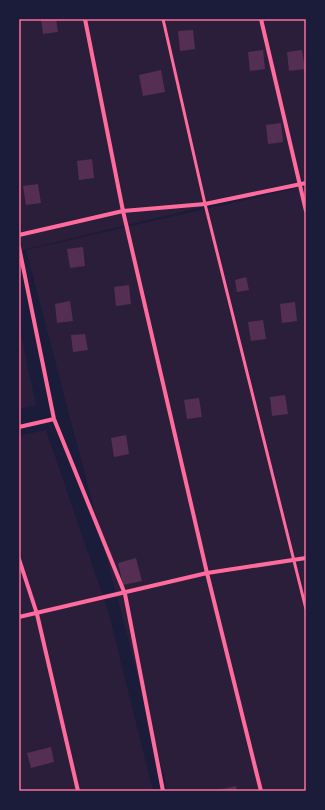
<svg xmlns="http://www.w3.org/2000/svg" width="325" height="810" viewBox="0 0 325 810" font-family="'Exo 2',sans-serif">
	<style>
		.green { fill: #2a1e3b }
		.building { fill: #542f53 }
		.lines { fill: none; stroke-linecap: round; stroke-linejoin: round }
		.service { stroke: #ff6b9d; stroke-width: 3 }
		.minor { stroke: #ff6b9d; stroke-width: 4 }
		.neatline { fill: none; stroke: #ff6b9d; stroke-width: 1.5 }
	</style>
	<rect width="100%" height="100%" fill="#1b1b3a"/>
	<path class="green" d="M19 19H306V182L19 251Z
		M306 186V791H168L26 250Z
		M19 325 36 405 19 409Z
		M46 430 109 614 153 791H19V436Z"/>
	<path class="building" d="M41 19H56L58 32 43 34Z
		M193 30 195 49 180 51 178 31Z
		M263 50 265 69 250 71 248 52Z
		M302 50 305 69 289 71 287 52Z
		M161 70 165 92 143 96 139 75Z
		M281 123 283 142 268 144 266 125Z
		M92 159 94 178 79 180 77 161Z
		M38 184 41 203 26 205 23 186Z
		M83 247 85 266 70 268 67 249Z
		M246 277 249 290 237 292 235 280Z
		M129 285 131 304 116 306 114 287Z
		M70 301 73 321 57 323 55 304Z
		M295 302 297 321 282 323 280 304Z
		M263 320 266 339 251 341 248 322Z
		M85 334 88 350 73 352 71 335Z
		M285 395 288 414 272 416 270 397Z
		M199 398 202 417 187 419 184 400Z
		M126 435 129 454 114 457 111 438Z
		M136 558 142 581 123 585 118 563Z
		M51 747 54 762 31 768 27 753Z
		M236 786 237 791H218V790Z"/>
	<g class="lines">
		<path class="service" d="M163 19 205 204 306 609"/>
		<path class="minor" d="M85 19 123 211 207 573 261 791
			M261 19 306 211
			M19 235 123 211 205 204 306 183
			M19 247 54 419 125 594 163 791
			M19 427 54 419
			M19 559 37 614 78 791
			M19 617 207 573 306 558"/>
	</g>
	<rect width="325" height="810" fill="none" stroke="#1b1b3a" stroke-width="40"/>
	<rect x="20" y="20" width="285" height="770" class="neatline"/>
</svg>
